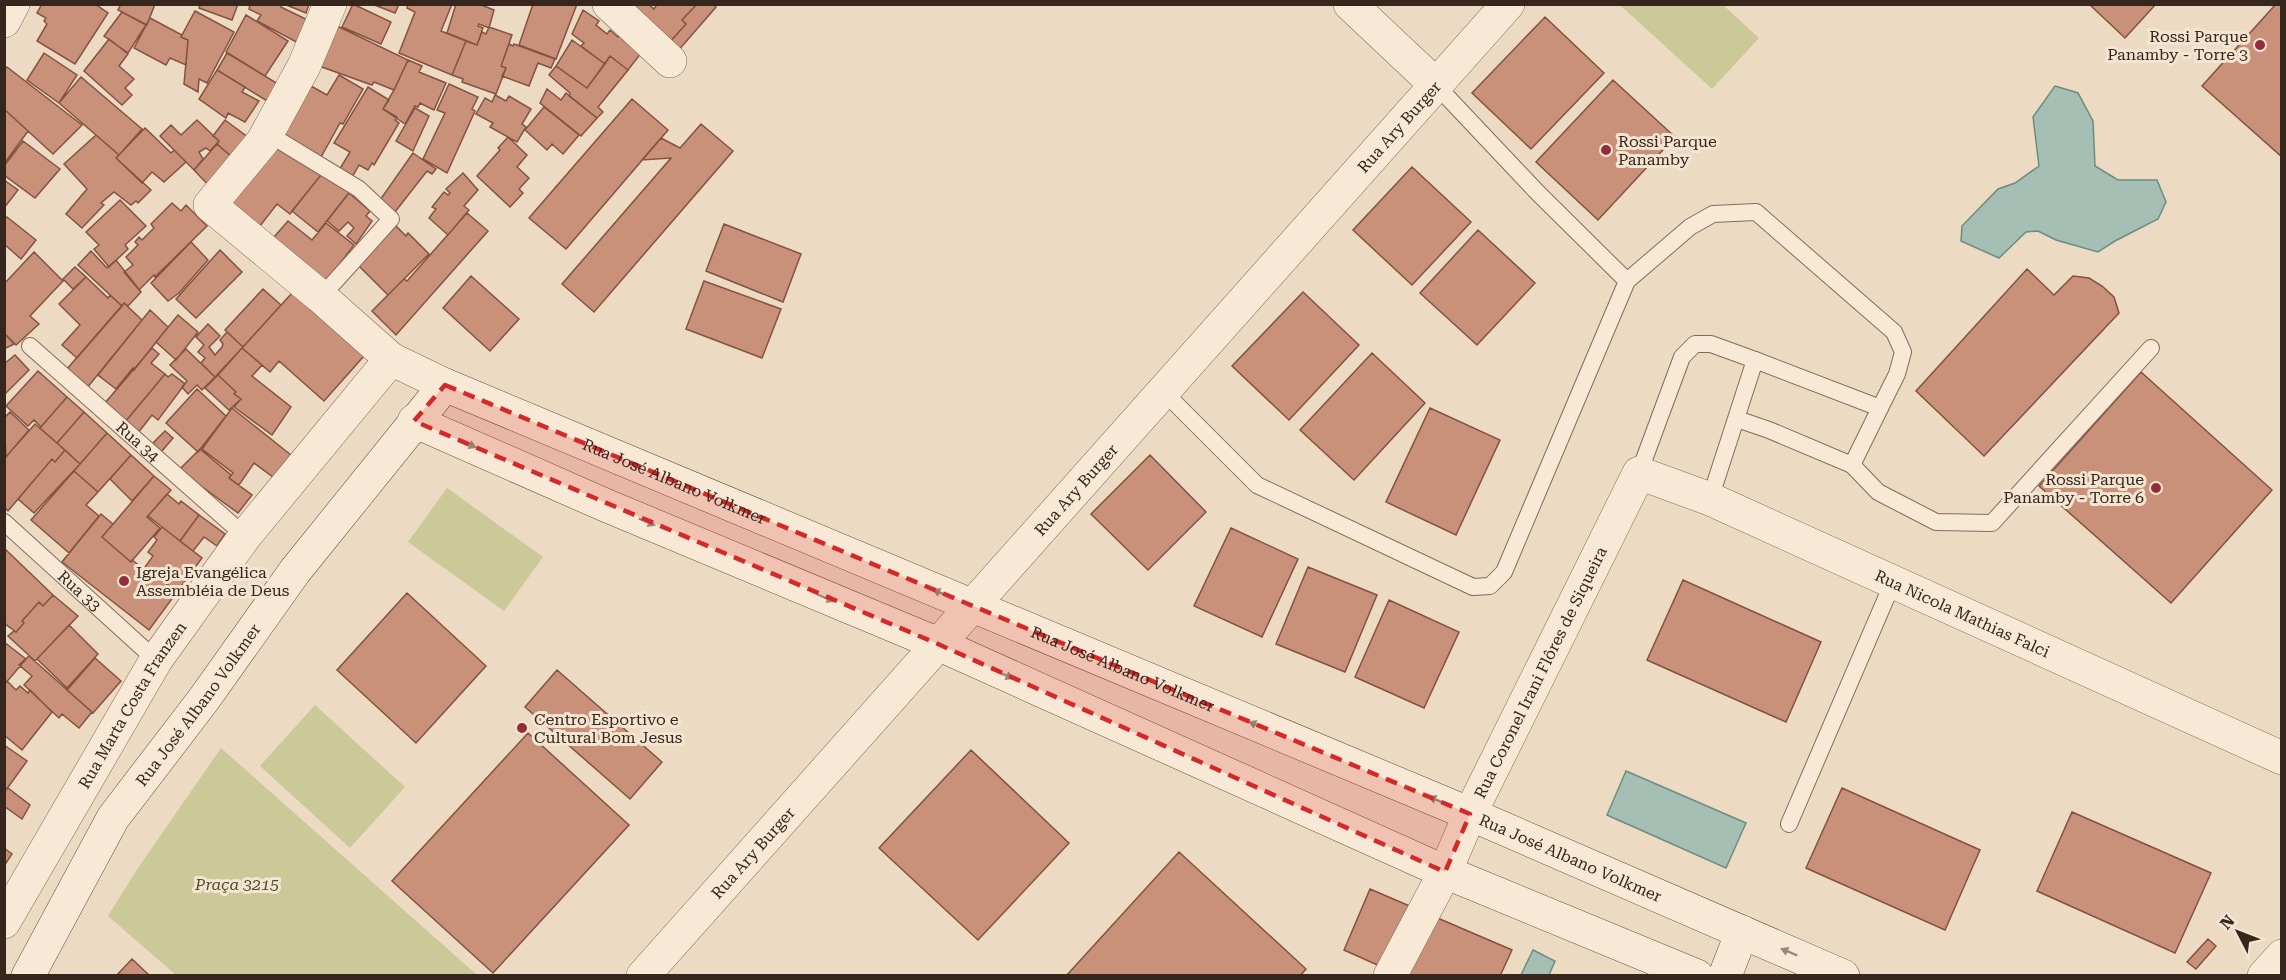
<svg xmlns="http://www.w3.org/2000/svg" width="2286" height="980" viewBox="0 0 2286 980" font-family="'Roboto Serif',serif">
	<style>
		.green { fill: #cac997 }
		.water { fill: #a5bfb4; stroke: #6c8d80; stroke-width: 1.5 }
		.building { fill: #c9907a; stroke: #845241; stroke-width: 1.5 }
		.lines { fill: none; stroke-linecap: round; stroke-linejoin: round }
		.lane-casing { stroke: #856b5a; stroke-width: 18 }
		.street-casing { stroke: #856b5a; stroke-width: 34 }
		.secondary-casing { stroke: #674d3e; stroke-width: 34 }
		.lane { stroke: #f7e9d5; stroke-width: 16 }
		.street { stroke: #f7e9d5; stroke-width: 33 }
		.secondary { stroke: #f7e9d5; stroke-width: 33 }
		.oneway { fill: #96887a }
		.marked { fill: #d62828; fill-opacity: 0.2; stroke: #d62828; stroke-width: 4.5; stroke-dasharray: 12 8; stroke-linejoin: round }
		.poi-dot { fill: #922d3b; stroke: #f4e5d2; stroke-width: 2 }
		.labels { text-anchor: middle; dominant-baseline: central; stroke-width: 6; stroke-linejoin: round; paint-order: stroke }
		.poi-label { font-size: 16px; fill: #36261e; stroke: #f4e5d2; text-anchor: start }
		.street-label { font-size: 16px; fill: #36261e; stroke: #f4e5d2 }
		.park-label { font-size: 16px; font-style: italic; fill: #4c5125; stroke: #f4e5d2 }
	</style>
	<rect width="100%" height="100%" fill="#ecdac3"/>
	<path class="green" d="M1620 5H1723L1759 38 1712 89Z
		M447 488 543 557 504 611 408 542Z
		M315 705 405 787 350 848 260 766Z
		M221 748 477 975H176L108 916 136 871Z"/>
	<path class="water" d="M2055 86 2078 93 2093 121 2095 166 2118 180H2157L2166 202 2158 219 2115 241 2098 252 2056 240 2038 231 2026 232 1999 258 1961 241 1962 226 1998 189 2015 183 2039 166 2033 117Z
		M1626 771 1746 823 1726 868 1607 815Z
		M1533 950 1555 961 1549 975H1521Z"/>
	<path class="building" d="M42 4H95L108 13 75 64 37 41 47 24 44 21 46 18 37 13Z
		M121 4H155L147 25 118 10Z
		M200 4H238L232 20 199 8Z
		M250 4H282L281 7 314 23 302 45 257 21 261 15 249 9Z
		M284 4H309L306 13Z
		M353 4 391 22 381 44 342 27Z
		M372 4H399L395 13Z
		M408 4H452L441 31 466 41 452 75 399 53 415 12 407 8Z
		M456 4H479L494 10 489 28 479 24 478 26 483 28 477 45 447 33Z
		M533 4H577L556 59 519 45Z
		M632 4H648L654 9 657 4H697L682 20 686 24 668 44Z
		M697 4H712L716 7 677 52 668 44 686 24 682 20Z
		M2089 4H2156L2125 38Z
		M2276 4H2282V157L2202 86Z
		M583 10 599 21 596 25 607 34 610 30 618 37 620 35 642 52 628 70 610 56 605 64 581 46 584 43 572 34Z
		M195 11 234 32 207 83 199 79 198 92 184 84 188 40 181 37Z
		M122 12 146 25 128 53 104 36Z
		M246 15 288 41 265 76 226 52Z
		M1545 17 1604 73 1531 149 1472 93Z
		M150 18 182 35 181 37 188 40 186 65 170 58 166 65 134 48Z
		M335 25 408 60 394 90 374 82 372 85 319 66Z
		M489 27 512 35 501 66 506 68 496 94 462 82 463 79 452 75 466 41 477 45 482 32 486 34Z
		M109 39 128 54 119 66 134 79 125 88 132 95 122 105 84 71Z
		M572 40 605 64 587 88 556 66Z
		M509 44 513 46 514 44 555 59 551 68 538 63 529 86 502 76 506 68 501 66Z
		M44 53 77 75 59 103 27 80Z
		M227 53 283 87 272 104 217 70Z
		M610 56 628 70 598 107 603 112 597 118 569 96 570 93 549 75 556 66 587 88Z
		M408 60 422 66 419 72 446 83 434 110 420 103 418 107 415 106 405 124 383 109 394 90Z
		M7 67 82 125 53 154 4 109V70Z
		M217 70 245 87 242 92 259 101 245 122 228 113 226 118 199 99Z
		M339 75 363 89 343 124 340 123 321 157 277 133 311 86 327 95Z
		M81 77 142 129 119 155 59 103Z
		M1613 80 1675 137 1598 220 1536 162Z
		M449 84 478 97 472 109 475 111 447 173 423 159 445 113 437 110Z
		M368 87 389 100 383 109 397 117 395 120 399 123 374 165 372 163 368 170 359 165 351 179 338 172 350 152 334 143Z
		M547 89 561 100 566 93 597 118 581 136 540 103Z
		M495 95 506 101 509 96 531 109 522 124 526 127 517 142 490 127 493 123 476 114 485 98 492 102Z
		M632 99 668 130 566 249 529 218Z
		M544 107 579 135 563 154 552 144 547 150 525 130Z
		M415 108 429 116 413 151 396 141Z
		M4 109 28 131 4 164Z
		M197 120 219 141 210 151 206 148 199 152 203 159 194 170 160 136 171 125 181 135Z
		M225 120 249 138 238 162 217 144 219 141 213 136Z
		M701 124 733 151 594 312 562 284 671 158 642 160 661 138 680 148Z
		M145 128 171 153 174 150 186 162 164 182 152 172 142 183 116 158Z
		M96 135 119 155 116 158 151 190 138 203 136 201 131 205 114 192 101 203 104 205 82 228 66 214 87 189 64 164Z
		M508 137 527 155 517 167 529 178 519 189 523 193 510 207 477 176 500 150 498 148Z
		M273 138 321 175 290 214 277 204 260 226 226 201Z
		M23 141 60 169 35 198 4 175V166Z
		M217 144 238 162 213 190 194 170Z
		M413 153 436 169 432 174 427 171 395 212 380 200Z
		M1412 167 1471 222 1412 285 1353 230Z
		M463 173 478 190 464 206 469 210 448 235 429 218 436 209 432 207 444 192 448 195 450 193 446 189Z
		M321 175 352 189 318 232 292 211Z
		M4 180 18 190 4 208Z
		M349 193 370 211 366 216 372 221 356 244 347 236 354 228 348 222 339 231 327 221Z
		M120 200 146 226 125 245 128 249 109 267 94 249 99 245 86 232Z
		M172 203 181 211 186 205 207 226 159 273 155 277 154 275 139 290 124 272 133 265 126 257 138 245 135 242 139 237 142 240 154 228 151 224Z
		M467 213 488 231 396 335 372 311 404 279 407 281Z
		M7 217 36 240 21 259 4 244V220Z
		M288 221 312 240 326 223 354 245 323 286 274 237Z
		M724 224 801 254 783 302 706 271Z
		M396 226 406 236 408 233 429 254 388 295 357 264Z
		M1478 230 1535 283 1477 345 1420 293Z
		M191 242 208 260 179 293 168 301 151 283Z
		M220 250 242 272 196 318 176 299Z
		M91 251 107 268 116 260 141 292 128 306 124 303 122 306 78 265Z
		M34 252 63 281 30 316 39 324 16 345 4 333V284Z
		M75 267 86 277 73 289 63 279Z
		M2027 269 2054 295 2073 276 2089 278 2102 286 2114 297 2119 313 1984 456 1916 391Z
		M471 276 519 319 490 351 443 308Z
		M86 277 108 298 110 295 122 306 77 358 62 345 80 325 59 304Z
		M704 281 781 309 762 358 686 329Z
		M263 289 281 305 243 347 225 330Z
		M1303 292 1359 345 1289 420 1232 366Z
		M292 293 364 356 324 401 279 361 270 372 242 348Z
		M124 303 142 320 87 388 67 369Z
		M150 310 168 327 134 370 133 368 116 389 98 375Z
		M178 315 198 332 176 360 156 342Z
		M208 324 220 336 209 347 215 355 222 347 223 344 220 340 227 332 243 347 215 377 201 363 205 358 198 352 204 345 196 337Z
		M4 333 14 344 4 349Z
		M152 348 159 354 151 363 165 374 126 421 105 403Z
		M242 348 262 365 252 376 291 407 272 435 234 407 241 399 234 394 236 392 218 375Z
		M186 349 215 377 202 390 197 385 188 394 182 387 187 381 170 365Z
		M1372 353 1425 403 1354 480 1300 430Z
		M15 355 29 370 4 395V364Z
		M38 371 67 397 41 427 34 420 28 426 6 406Z
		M2141 372 2272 490 2171 603 2039 486Z
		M165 374 168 377 172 374 185 384 158 420 152 415 138 433 124 423Z
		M218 375 236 392 234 394 241 399 229 410 205 388Z
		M197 389 226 416 198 452 166 423Z
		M67 397 84 412 57 443 40 428Z
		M232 408 291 455 273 477 254 463 239 485 229 478 233 473 202 449Z
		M1430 408 1500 440 1456 535 1386 502Z
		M10 412 29 430 6 457 4 418Z
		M84 412 107 433 80 464 57 443Z
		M35 424 65 450 55 462 52 459 8 511 4 507V459Z
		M165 431 173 438 161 452 153 443Z
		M107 433 131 455 98 492 74 471Z
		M200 449 231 475 229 478 252 495 238 513 179 470Z
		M65 450 80 464 34 513 18 499 52 459 55 462Z
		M131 455 154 476 132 501 110 479Z
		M1150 455 1206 512 1148 570 1091 514Z
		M74 471 98 492 86 505 99 516 69 553 31 520Z
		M154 476 171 490 147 517 160 528 131 562 102 537Z
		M167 494 179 504 181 501 199 515 180 541 148 516Z
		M101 514 113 524 102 537 131 562 132 560 145 570 146 568 177 592 149 630 62 562Z
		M199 515 225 534 217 546 204 537 193 551 180 541Z
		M162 527 202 558 177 592 145 567 153 556 148 552 157 540 154 537Z
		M1231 528 1298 559 1262 637 1194 606Z
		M4 548 53 595 43 606 39 602 22 621 24 623 16 632 4 623Z
		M1308 567 1377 595 1345 672 1276 644Z
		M1683 580 1821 642 1786 722 1647 660Z
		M407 593 486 666 416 743 337 670Z
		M53 595 78 616 35 661 8 636 14 631 16 632 24 623 22 621 39 602 43 606Z
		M1389 600 1459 632 1424 708 1355 677Z
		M69 625 98 654 67 688 37 659Z
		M4 642 26 659 4 685Z
		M29 656 92 712 79 728 62 714 59 718 24 685 32 676 19 665Z
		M95 658 121 681 93 713 67 690Z
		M557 670 662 762 630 799 525 707Z
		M7 681 16 690 20 686 28 693 30 690 52 712 22 750 4 735V685Z
		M528 733 629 825 493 973 392 881Z
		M4 745 27 761 6 790 4 789Z
		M971 750 1069 843 978 940 879 848Z
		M8 788 30 805 22 819 4 806V789Z
		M1842 788 1980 850 1945 930 1806 868Z
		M2072 812 2211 873 2175 953 2037 891Z
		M4 848 12 854 4 866Z
		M1179 852 1306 969 1300 976H1066Z
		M1370 889 1512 950 1500 976H1402L1344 950Z
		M2208 939 2216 946 2196 969 2187 962Z
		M132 959 150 976H116Z"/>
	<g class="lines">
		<g class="lane-casing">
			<g id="lane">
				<path d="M1436 85 1537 192 1627 281"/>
				<path d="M267 133 359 189 391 219 321 297"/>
				<path id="s1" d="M30 346 245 536"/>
				<path d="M1163 391 1257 485 1473 587 1490 586 1504 572 1627 281 1690 227 1713 214 1756 212 1894 332 1903 352 1897 374 1880 408 1755 360"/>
				<path d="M1737 419 1769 430 1852 465 1880 408"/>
				<path d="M1852 465 1878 492 1936 522 1992 523 2151 348"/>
				<path d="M1639 473 1682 357 1695 344H1711L1755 360 1710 499"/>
				<path id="s2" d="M4 522 156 660"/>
				<path d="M1789 824 1893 582"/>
			</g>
		</g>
		<g class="street-casing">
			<g id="street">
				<path d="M330 4 304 66 263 141 210 205 321 297 391 359"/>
				<path d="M609 4 670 61"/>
				<path d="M1350 4 1436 85"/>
				<path d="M4 21 13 4"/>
				<path id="s3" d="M4 922 156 660 245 536 391 359 445 385"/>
				<path id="s4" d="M643 976 1508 4"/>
				<path id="s5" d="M1390 976 1445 872 1470 814 1639 473 1710 499 2282 758"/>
				<path d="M2264 976 2282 956"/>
			</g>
		</g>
		<g class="secondary-casing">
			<g id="secondary">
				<path d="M414 421 605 505 938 644 1445 872 1697 976"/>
				<path id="s6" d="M28 976 113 818 204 699 295 571 445 385 1470 814 1843 976"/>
				<path d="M1725 976 1742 932"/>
			</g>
		</g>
		<use href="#lane" class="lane"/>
		<use href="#street" class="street"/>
		<use href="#secondary" class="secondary"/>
	</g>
	<defs><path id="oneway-solid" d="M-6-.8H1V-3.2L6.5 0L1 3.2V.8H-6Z" transform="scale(1.5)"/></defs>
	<g class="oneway">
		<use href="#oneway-solid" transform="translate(468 444) rotate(24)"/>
		<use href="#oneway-solid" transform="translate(647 522) rotate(23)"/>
		<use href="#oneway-solid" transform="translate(941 593) rotate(-157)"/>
		<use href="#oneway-solid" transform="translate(826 598) rotate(23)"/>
		<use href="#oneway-solid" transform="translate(1005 675) rotate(24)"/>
		<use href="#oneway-solid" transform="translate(1257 725) rotate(-157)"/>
		<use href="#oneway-solid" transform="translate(1437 800) rotate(-157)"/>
		<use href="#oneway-solid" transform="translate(1789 952) rotate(-157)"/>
	</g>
	<path class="marked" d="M445 385 1470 814 1445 872 938 644 414 421Z"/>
	<g class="poi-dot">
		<circle cx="2260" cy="45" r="6"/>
		<circle cx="1606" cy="150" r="6"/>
		<circle cx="2156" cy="488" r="6"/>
		<circle cx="124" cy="581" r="6"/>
		<circle cx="522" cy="728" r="6"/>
	</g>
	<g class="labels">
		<g class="poi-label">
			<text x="2248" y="36" text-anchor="end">Rossi Parque<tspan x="2248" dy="18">Panamby - Torre 3</tspan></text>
			<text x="1618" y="141">Rossi Parque<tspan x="1618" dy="18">Panamby</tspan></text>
			<text x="2144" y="479" text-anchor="end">Rossi Parque<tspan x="2144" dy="18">Panamby - Torre 6</tspan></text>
			<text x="136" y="572">Igreja Evangélica<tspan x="136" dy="18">Assembléia de Deus</tspan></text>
			<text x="534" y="719">Centro Esportivo e<tspan x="534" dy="18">Cultural Bom Jesus</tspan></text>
		</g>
		<g class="street-label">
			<text stroke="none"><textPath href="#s4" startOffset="1137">Rua Ary Burger</textPath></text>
			<text stroke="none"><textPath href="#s1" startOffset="144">Rua 34</textPath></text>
			<text stroke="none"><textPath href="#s6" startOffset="974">Rua José Albano Volkmer</textPath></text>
			<text stroke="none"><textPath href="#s4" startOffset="651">Rua Ary Burger</textPath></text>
			<text stroke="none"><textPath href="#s2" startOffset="102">Rua 33</textPath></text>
			<text stroke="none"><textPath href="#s5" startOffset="914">Rua Nicola Mathias Falci</textPath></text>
			<text stroke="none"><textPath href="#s6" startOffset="1460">Rua José Albano Volkmer</textPath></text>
			<text stroke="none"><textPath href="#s5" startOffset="339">Rua Coronel Irani Flôres de Siqueira</textPath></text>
			<text stroke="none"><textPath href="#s6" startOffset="321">Rua José Albano Volkmer</textPath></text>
			<text stroke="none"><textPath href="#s3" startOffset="252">Rua Marta Costa Franzen</textPath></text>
			<text stroke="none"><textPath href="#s4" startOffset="165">Rua Ary Burger</textPath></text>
			<text stroke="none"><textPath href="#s6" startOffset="1946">Rua José Albano Volkmer</textPath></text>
		</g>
		<g class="park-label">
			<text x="237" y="884">Praça 3215</text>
		</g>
	</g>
	<rect width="2286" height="980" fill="none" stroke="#36261e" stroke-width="12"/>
	<g transform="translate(2238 932) rotate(312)" stroke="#f4e5d2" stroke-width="4.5" paint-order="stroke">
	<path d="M0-4.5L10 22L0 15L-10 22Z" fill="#36261e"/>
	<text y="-9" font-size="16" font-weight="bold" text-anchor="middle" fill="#36261e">N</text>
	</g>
</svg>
